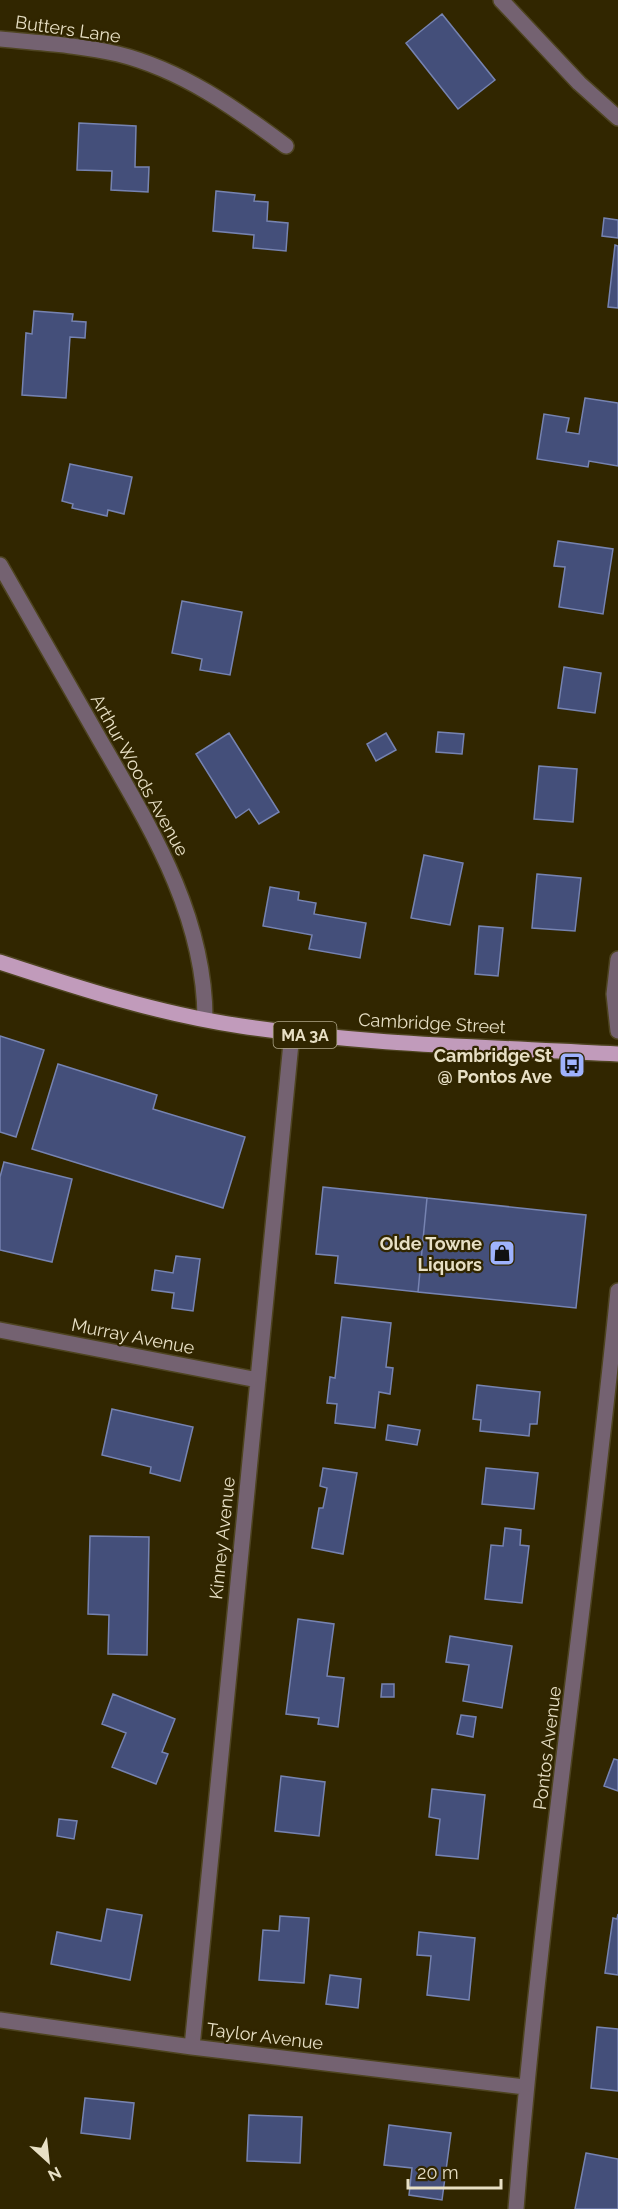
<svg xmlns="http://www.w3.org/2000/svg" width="618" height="2209" viewBox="0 0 618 2209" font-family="Raleway,sans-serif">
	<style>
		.building { fill: #444f7a; stroke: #7683b1; stroke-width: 1.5 }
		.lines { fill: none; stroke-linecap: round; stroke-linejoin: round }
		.minor-casing { stroke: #4e4420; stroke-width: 18 }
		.major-casing { stroke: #4e4420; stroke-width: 18 }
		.minor { stroke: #746271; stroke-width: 15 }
		.major { stroke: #c19bbb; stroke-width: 15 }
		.labels { text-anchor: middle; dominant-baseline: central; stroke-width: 4.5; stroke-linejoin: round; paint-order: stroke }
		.shield { fill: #312600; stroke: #b1a88a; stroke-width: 1.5 }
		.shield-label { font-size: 16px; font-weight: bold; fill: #e8e0c5 }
		.street-label { font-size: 18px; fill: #e8e0c5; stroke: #312600 }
		.poi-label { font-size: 18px; font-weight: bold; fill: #e8e0c5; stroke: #312600; text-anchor: end }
	</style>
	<rect width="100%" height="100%" fill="#312600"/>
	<path class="building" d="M442 14 495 80 458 109 406 43Z
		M79 123 136 126 135 167H149L148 192 111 190 112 171 77 170Z
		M216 191 255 195 254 201 268 202 267 221 288 223 286 251 253 248 254 235 213 231Z
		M604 218 618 220V238L602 236Z
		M615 245 618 246V308L608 307Z
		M34 311 73 314 72 321 86 322 85 338 70 337 66 398 22 395 26 333 32 334Z
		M585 398 618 403V466L589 461 588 467 537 459 544 414 569 418 566 432 579 434Z
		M70 464 132 477 124 514 108 510 107 516 72 508 73 504 62 501Z
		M558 541 613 549 603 614 559 607 565 567 554 566Z
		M182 601 242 612 230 675 200 670 202 659 172 653Z
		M564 667 601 673 595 713 558 708Z
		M438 732 464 734 462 754 436 752Z
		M229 733 279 812 259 824 249 809 236 818 196 754Z
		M386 733 396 750 376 761 367 744Z
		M539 766 577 769 573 822 534 819Z
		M424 855 463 863 450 925 411 918Z
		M537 874 581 878 575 931 532 928Z
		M270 887 299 892 298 900 316 903 314 914 366 923 360 958 309 949 312 935 263 926Z
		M479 926 503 928 498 976 475 974Z
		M0 1036 44 1050 16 1137 0 1132Z
		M58 1064 157 1095 153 1109 245 1137 223 1208 32 1149Z
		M4 1162 72 1179 52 1262 0 1250V1177Z
		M323 1187 427 1198 418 1292 335 1283 338 1256 316 1254Z
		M427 1198 586 1215 576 1308 418 1292Z
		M176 1256 200 1259 193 1311 172 1308 174 1293 152 1290 155 1270 173 1273Z
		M342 1317 391 1323 386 1367 393 1368 390 1394 379 1392 375 1428 335 1423 337 1404 327 1403 330 1377 335 1378Z
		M477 1385 540 1392 537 1424H530L529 1436 480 1431 481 1420 473 1419Z
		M112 1409 193 1427 180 1481 150 1473 151 1467 102 1455Z
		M388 1425 420 1430 417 1445 386 1440Z
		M323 1468 357 1473 343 1554 312 1548 319 1508H323L327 1488 320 1486Z
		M486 1468 538 1473 534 1509 482 1504Z
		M505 1528 521 1530 520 1545 529 1546 522 1603 485 1599 491 1545 503 1546Z
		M90 1536 149 1537 147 1655 108 1654 109 1615 88 1614Z
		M298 1619 334 1624 327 1676 344 1678 338 1727 318 1724 319 1718 286 1714Z
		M450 1636 512 1646 502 1708 463 1701 469 1665 446 1662Z
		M382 1684H394V1697H381Z
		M113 1694 175 1719 162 1752 168 1754 156 1784 112 1767 126 1733 102 1724Z
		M461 1715 476 1717 473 1737 457 1734Z
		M614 1759 618 1760V1791L604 1786Z
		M281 1776 325 1782 319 1836 275 1831Z
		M432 1789 485 1795 478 1859 436 1855 440 1819 429 1817Z
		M59 1819 77 1821 74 1839 57 1836Z
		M107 1909 142 1915 130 1980 51 1964 57 1932 101 1941Z
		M618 1914V1975L605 1973 613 1918 617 1919Z
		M280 1916 309 1918 304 1983 259 1980 263 1930 279 1931Z
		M419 1932 475 1938 469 2000 427 1995 431 1956 417 1955Z
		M330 1975 361 1979 358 2008 326 2004Z
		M597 2027 618 2029V2091L591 2088Z
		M85 2098 134 2103 130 2139 81 2133Z
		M249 2115 302 2117 300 2163 247 2161Z
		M389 2125 451 2133 442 2200 409 2195 412 2168 384 2165Z
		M586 2153 618 2159V2209H575Z"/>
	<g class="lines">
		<g class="minor-casing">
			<path id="minor" d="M501 0 579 83 618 118
				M0 39C39 43 80 45 118 54 182 70 235 108 286 146
				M0 565C33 623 67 682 100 740 150 827 205 915 205 1019
				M618 959 614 994 618 1031
				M0 1330 258 1380
				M0 2020 192 2047 525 2087
				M192 2047C225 1709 260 1371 292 1033
				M516 2209C540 1902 588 1598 618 1291"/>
		</g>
		<g class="major-casing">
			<path id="major" d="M0 962C79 988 159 1014 241 1026 366 1045 493 1047 618 1054"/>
		</g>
		<use href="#minor" class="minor"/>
		<use href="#major" class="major"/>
	</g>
	<defs>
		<g id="bus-square" transform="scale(1.35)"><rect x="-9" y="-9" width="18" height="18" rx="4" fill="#9fb3fd" stroke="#312600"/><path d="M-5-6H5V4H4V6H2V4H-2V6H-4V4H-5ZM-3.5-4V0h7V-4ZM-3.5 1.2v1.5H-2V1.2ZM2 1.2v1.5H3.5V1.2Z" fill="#111"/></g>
		<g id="shop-square" transform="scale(1.35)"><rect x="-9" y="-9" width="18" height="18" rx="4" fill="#9fb3fd" stroke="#312600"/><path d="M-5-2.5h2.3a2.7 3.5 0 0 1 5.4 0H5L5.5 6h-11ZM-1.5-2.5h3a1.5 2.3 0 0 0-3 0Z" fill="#111"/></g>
	</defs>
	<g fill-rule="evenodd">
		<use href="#bus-square" x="572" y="1065"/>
		<use href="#shop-square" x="502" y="1253"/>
	</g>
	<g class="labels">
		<rect class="shield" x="273.5" y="1022" width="63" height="26" rx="4.5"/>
		<g class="shield-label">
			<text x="305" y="1035">MA 3A</text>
		</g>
		<g class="street-label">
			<text transform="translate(68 29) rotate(8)">Butters Lane</text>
			<text transform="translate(140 775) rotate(61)">Arthur Woods Avenue</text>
			<text transform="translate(432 1023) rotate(3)">Cambridge Street</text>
			<text transform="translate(133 1336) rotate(11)">Murray Avenue</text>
			<text transform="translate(222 1538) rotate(-84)">Kinney Avenue</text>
			<text transform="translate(547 1748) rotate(-83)">Pontos Avenue</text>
			<text transform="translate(265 2036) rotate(7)">Taylor Avenue</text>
		</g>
		<g class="poi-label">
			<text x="552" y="1055">Cambridge St<tspan x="552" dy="21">@ Pontos Ave</tspan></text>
			<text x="482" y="1243">Olde Towne<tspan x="482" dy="21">Liquors</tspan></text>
		</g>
	</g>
	<g transform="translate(48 2161) rotate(153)" stroke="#312600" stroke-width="4.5" paint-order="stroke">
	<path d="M0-4.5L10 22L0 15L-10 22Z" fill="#e8e0c5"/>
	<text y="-9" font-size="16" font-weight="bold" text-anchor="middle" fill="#e8e0c5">N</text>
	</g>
	<path d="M408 2179v9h93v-9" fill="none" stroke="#e8e0c5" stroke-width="3"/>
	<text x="417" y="2179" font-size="18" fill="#e8e0c5" stroke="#312600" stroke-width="4.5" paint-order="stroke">20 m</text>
</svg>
